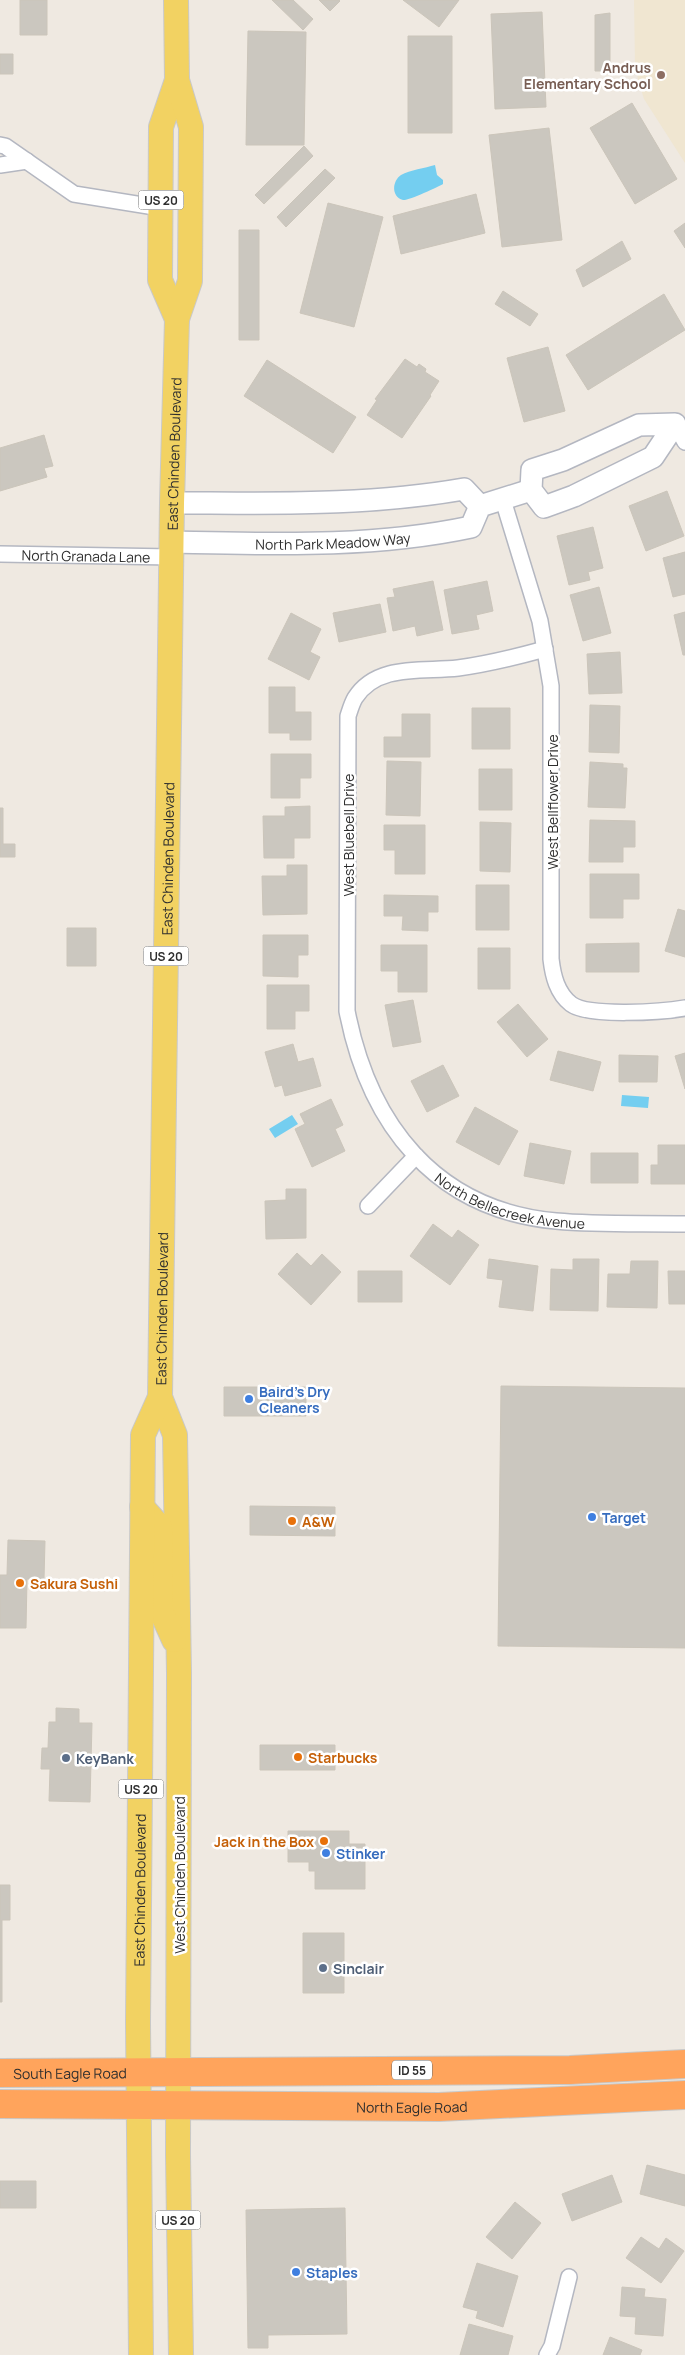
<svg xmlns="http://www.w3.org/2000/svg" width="685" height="2355" viewBox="0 0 685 2355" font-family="Manrope,sans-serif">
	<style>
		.education { fill: #f0e6d1 }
		.water { fill: #74cef0 }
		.building { fill: #cbc7bf; stroke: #cbc5ba }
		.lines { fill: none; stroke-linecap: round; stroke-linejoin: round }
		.street-casing { stroke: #b4b7c1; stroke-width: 18 }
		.secondary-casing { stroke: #b4b7c1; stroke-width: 24 }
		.primary-casing { stroke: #c9c9c9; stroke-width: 26 }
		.highway-casing { stroke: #c9c9c9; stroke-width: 30 }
		.street { stroke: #fff; stroke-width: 15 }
		.secondary { stroke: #fff; stroke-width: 21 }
		.primary { stroke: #f2d262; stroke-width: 24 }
		.highway { stroke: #ffa45c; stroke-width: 28 }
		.education-dot { fill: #8d6e63; stroke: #fff; stroke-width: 2 }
		.shop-dot { fill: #3f7fe0; stroke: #fff; stroke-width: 2 }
		.food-dot { fill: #e8710a; stroke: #fff; stroke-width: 2 }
		.service-dot { fill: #5c6f8a; stroke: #fff; stroke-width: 2 }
		.labels { text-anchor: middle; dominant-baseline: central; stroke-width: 5; stroke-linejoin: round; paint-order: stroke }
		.shield { fill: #fff; stroke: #6d6d6d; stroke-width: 1 }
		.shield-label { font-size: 12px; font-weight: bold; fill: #2e2e2e }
		.education-label { font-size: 14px; font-weight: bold; fill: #785e54; stroke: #fff; text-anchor: end }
		.street-label { font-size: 14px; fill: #2e2e2e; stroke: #fff }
		.shop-label { font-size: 14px; font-weight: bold; fill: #366cbe; stroke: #fff; text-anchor: start }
		.food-label { font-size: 14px; font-weight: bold; fill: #c56008; stroke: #fff; text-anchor: start }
		.service-label { font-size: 14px; font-weight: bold; fill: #4e5e75; stroke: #fff; text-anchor: start }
	</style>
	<rect width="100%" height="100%" fill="#efe9e1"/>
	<path class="education" d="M634 0H685V163L644 99 639 83 635 67Z"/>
	<path class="water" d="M435 165 437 175 443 180V184C438 187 408 201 403 200 391 197 392 181 401 175 410 170 425 168 435 165Z
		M622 1095 649 1097 648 1108 621 1106Z
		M292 1115 298 1124 275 1138 269 1129Z"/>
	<path class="building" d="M20 0H47V35H20Z
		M272 0H293L313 19 303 30Z
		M319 0H339L340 1 330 11Z
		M403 0H459L439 27Z
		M542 12 546 107 495 109 491 14Z
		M610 13V71H595V15Z
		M248 31 306 32 304 145H246Z
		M408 36H452V133H408Z
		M0 54H13V74H0Z
		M632 103 677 179 635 204 590 128Z
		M549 128 562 240 502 247 489 135Z
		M304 146 313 156 264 204 255 195Z
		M325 169 335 178 286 227 277 217Z
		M476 194 485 233 401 254 393 216Z
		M328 203 383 217 354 327 300 313Z
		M685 223V248L674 231Z
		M239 230H259V340H239Z
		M622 241 631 259 583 287 576 270Z
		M503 291 538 314 530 326 495 304Z
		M664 294 685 330 588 390 566 355Z
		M548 347 565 411 524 422 507 358Z
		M405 359 417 367 419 364 426 369 425 372 439 381 430 395 431 396 402 438 367 415 377 400 375 399Z
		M267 360 356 417 333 453 244 396Z
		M44 435 53 466 44 468 47 477 0 491V448Z
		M667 491 684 536 646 551 629 506Z
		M593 527 603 568 588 572 590 580 569 585 557 536Z
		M685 552V594L673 597 663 558Z
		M433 581 443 630 417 636 415 626 393 631 387 598 395 597 393 589Z
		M487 581 493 611 476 615 479 629 452 634 444 590Z
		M599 587 611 633 583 641 570 595Z
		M380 604 386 632 339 642 333 613Z
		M685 612V655H683L674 615Z
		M291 613 321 629 310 652 320 657 309 680 268 659Z
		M620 652 622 693 589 694 587 654Z
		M269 687H295V712H311V740H290V733H269Z
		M590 705 620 706 619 753 589 752Z
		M472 708H510V749H472Z
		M402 714H430V757H384V737H402Z
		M271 754H311V778H300V798H271Z
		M387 761 421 762 420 816 386 815Z
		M590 762 623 764V768H627L625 808 588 807Z
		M479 769H512V810H479Z
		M310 806V838H294V858H264L263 816H285V807Z
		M0 808H3V844H15V857H0Z
		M590 820 635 821V847H623V862H589Z
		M480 822 511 823 510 872 480 871Z
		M384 825H425V874H395V850H384Z
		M287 865H307V914L263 915 262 876H287Z
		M590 874H639V899H623V918H590Z
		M476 885H509V930H476Z
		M384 895 438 896V912H428V931L402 930 403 916H384Z
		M678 909 685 911V957L665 951Z
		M67 928H96V966H67Z
		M263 935H308V955H298V977L263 976Z
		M639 943V972H586V944Z
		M381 945H427V992H398V971H381Z
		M478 948H510V989H478Z
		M267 985H309V1011H295V1029H267Z
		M413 1000 421 1042 393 1047 385 1005Z
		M518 1004 548 1039 527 1057 497 1022Z
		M293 1044 298 1062 313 1058 321 1086 285 1096 282 1085 275 1087 265 1052Z
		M558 1051 601 1062 593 1091 550 1080Z
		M685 1053V1089L675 1056Z
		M619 1055 658 1056 657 1082H619Z
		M443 1065 459 1096 427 1112 411 1081Z
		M331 1099 343 1125 335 1129 345 1151 312 1167 295 1129 305 1124 300 1114Z
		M475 1107 518 1131 499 1165 456 1142Z
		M530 1143 571 1151 564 1184 524 1176Z
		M658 1145H685V1184H651V1165H658Z
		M591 1153H638V1183H591Z
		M286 1189H306V1238L266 1239 265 1201 286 1200Z
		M433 1224 452 1238 458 1230 479 1245 450 1285 410 1256Z
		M297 1253 311 1266 322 1254 341 1272 311 1305 278 1274Z
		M489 1259 538 1266 533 1311 499 1307 503 1280 487 1278Z
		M573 1259H599L598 1311 550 1310 551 1269 573 1270Z
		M631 1261H658L657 1308 607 1307 608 1274H630Z
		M358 1271H402V1302H358Z
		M668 1271H685V1304H669Z
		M501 1386 685 1388V1648L498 1646Z
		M224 1387H306V1416H224Z
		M250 1506 335 1507V1536L250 1535Z
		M8 1540 45 1541 44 1579H27L26 1628H0V1575H7Z
		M56 1708 79 1709V1723H92L90 1802 49 1801 50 1769H41L42 1748H48L49 1722H56Z
		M260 1745H335V1770H260Z
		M288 1831H349V1844H365V1889H315V1871H309V1862H288Z
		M0 1885H10V1920H2V2002H0Z
		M303 1933H344V1993H303Z
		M647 2165 685 2175V2206L640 2194Z
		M612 2175 622 2202 572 2221 562 2194Z
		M0 2181H36V2208H0Z
		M515 2202 541 2223 512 2259 486 2237Z
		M345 2208 347 2334 268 2335V2348H248L246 2210Z
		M641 2237 659 2249 666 2238 684 2251 661 2283 626 2258Z
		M477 2263 518 2276 503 2327 476 2318 478 2311 463 2307Z
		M622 2287 645 2289 644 2297 666 2299 663 2336 635 2334 636 2317 620 2316Z
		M469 2324 513 2336 508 2355H460Z
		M610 2337 642 2350 640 2355H603Z"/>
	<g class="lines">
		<g class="street-casing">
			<g id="street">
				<path d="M0 145 5 146 74 194 161 208"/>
				<path d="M0 165 27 161"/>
				<path d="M675 424 685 442"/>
				<path d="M503 500 540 621 551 686V959C553 976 557 993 571 1004 588 1017 663 1012 685 1008"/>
				<path id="s1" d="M0 554 172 557"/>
				<path id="s2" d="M545 649C516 657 488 664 458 668 424 672 377 663 355 698 352 703 350 710 348 716L347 1011C369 1124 435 1210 556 1221 599 1225 642 1223 685 1224"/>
				<path d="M368 1206 416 1156"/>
				<path d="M547 2355 552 2346 569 2277"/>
			</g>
		</g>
		<g class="secondary-casing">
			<g id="secondary">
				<path d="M675 424 653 457 574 496 544 507 531 490 532 470 563 460 639 425Z"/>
				<path d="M172 503C270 503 367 506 464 489L480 506"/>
				<path id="s3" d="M172 542C272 544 372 548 471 527L480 506 531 490"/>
			</g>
		</g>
		<g class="primary-casing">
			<g id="primary">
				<path d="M177 80 161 127 160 280 177 319"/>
				<path d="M160 1397 175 1435 179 1673 178 2155 181 2355"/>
				<path d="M142 1507 160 1527 161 1611 174 1640"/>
				<path id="s4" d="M141 2355 138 2023 143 1435 160 1397 172 503 177 319 190 281 191 127 177 80 176 0"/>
			</g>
		</g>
		<g class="highway-casing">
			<g id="highway">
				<path id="s5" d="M0 2073 570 2070 685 2064"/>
				<path id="s6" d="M0 2104 439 2107 685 2095"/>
			</g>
		</g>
		<use href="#street" class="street"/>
		<use href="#secondary" class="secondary"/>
		<use href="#primary" class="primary"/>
		<use href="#highway" class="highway"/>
	</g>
	<circle class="education-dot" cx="661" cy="75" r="5"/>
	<g class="shop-dot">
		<circle cx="249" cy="1399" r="5"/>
		<circle cx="592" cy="1517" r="5"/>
		<circle cx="326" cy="1853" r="5"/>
		<circle cx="296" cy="2272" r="5"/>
	</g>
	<g class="food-dot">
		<circle cx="292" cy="1521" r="5"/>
		<circle cx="20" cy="1583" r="5"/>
		<circle cx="298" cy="1757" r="5"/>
		<circle cx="324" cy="1841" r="5"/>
	</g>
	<g class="service-dot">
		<circle cx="66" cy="1758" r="5"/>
		<circle cx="323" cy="1968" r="5"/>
	</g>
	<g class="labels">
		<g class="shield">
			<rect x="138.5" y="190.5" width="45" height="19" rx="4"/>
			<rect x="143.5" y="946.5" width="45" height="19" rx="4"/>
			<rect x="118.5" y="1779.5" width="45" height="19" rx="4"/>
			<rect x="392" y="2060.5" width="40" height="19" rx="4"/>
			<rect x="155.5" y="2210.5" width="45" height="19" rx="4"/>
		</g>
		<g class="shield-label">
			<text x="161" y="200">US 20</text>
			<text x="166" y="956">US 20</text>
			<text x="141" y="1789">US 20</text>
			<text x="412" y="2070">ID 55</text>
			<text x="178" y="2220">US 20</text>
		</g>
		<g class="education-label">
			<text x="651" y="67">Andrus<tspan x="651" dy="16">Elementary School</tspan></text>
		</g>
		<g class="street-label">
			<text stroke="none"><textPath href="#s4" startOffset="1905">East Chinden Boulevard</textPath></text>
			<text stroke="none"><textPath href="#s3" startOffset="161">North Park Meadow Way</textPath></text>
			<text stroke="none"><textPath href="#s1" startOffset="86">North Granada Lane</textPath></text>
			<text transform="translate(552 802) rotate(-90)">West Bellflower Drive</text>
			<text transform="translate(348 835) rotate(-90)">West Bluebell Drive</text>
			<text stroke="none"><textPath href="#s4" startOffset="1500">East Chinden Boulevard</textPath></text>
			<text stroke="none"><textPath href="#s2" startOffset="786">North Bellecreek Avenue</textPath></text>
			<text stroke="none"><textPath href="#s4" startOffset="1050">East Chinden Boulevard</textPath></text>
			<text transform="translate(179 1875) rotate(-90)">West Chinden Boulevard</text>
			<text stroke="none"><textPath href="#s4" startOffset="465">East Chinden Boulevard</textPath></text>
			<text stroke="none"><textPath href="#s5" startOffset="70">South Eagle Road</textPath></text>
			<text stroke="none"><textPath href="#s6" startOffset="412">North Eagle Road</textPath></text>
		</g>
		<g class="shop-label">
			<text x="259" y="1391">Baird's Dry<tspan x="259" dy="16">Cleaners</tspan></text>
			<text x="602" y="1517">Target</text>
			<text x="336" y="1853">Stinker</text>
			<text x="306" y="2272">Staples</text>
		</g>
		<g class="food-label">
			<text x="302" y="1521">A&amp;W</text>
			<text x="30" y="1583">Sakura Sushi</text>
			<text x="308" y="1757">Starbucks</text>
			<text x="314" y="1841" text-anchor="end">Jack in the Box</text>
		</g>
		<g class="service-label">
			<text x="76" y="1758">KeyBank</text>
			<text x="333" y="1968">Sinclair</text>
		</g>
	</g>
</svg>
